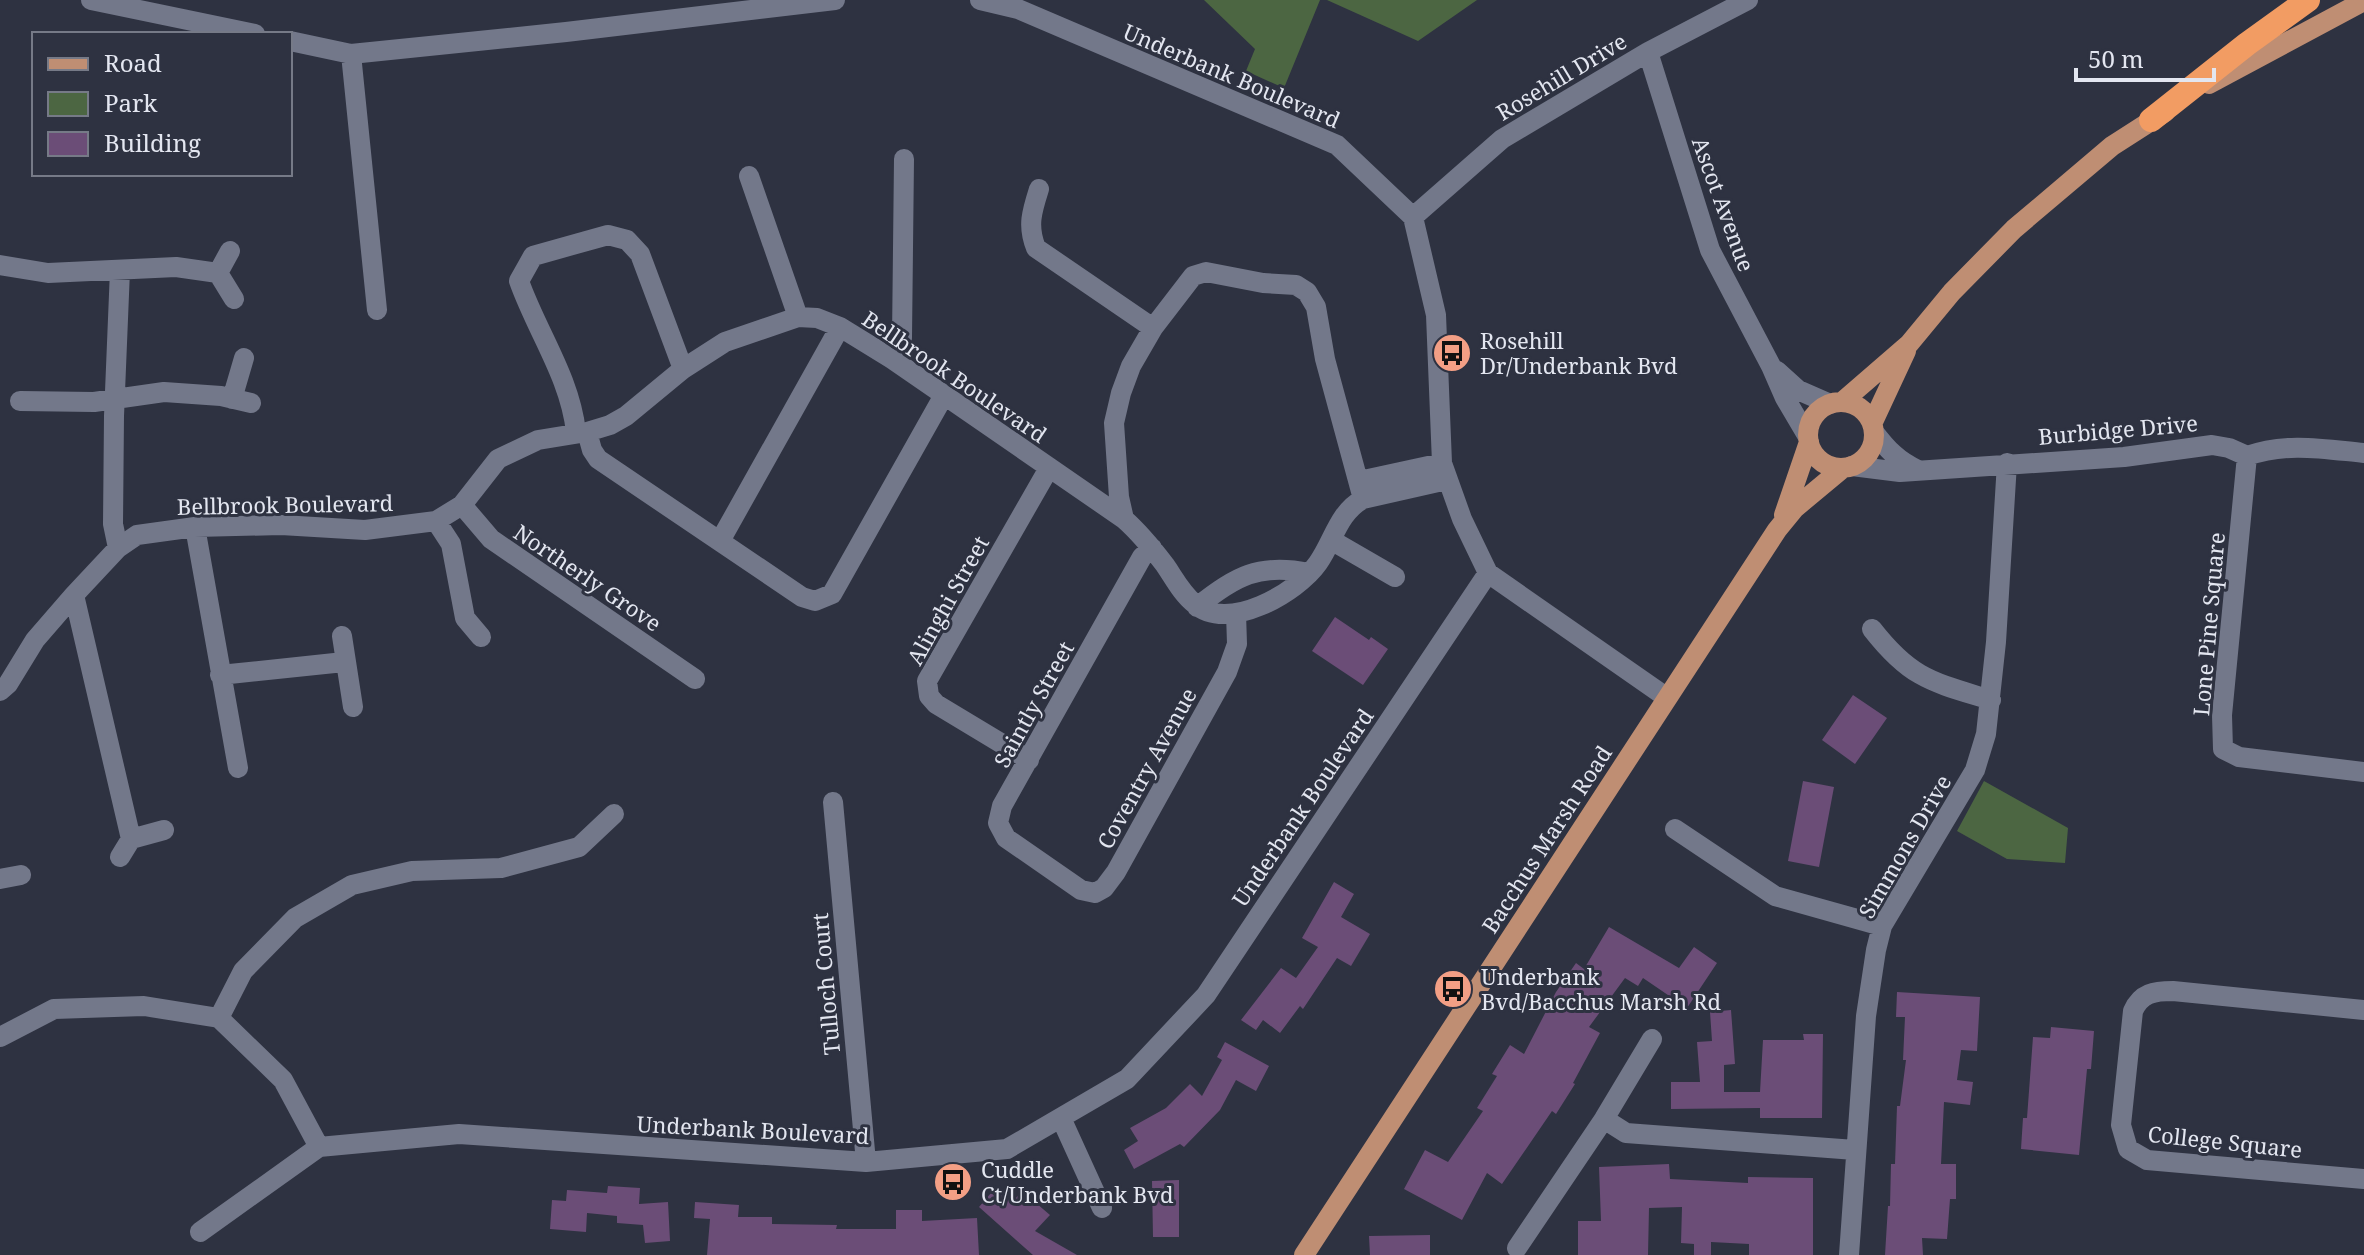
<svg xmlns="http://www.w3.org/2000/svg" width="2364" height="1255" viewBox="0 0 2364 1255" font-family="'Noto Serif',serif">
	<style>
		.green { fill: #4c6642 }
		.building { fill: #6b4d77 }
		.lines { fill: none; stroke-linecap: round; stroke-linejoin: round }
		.minor { stroke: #73788a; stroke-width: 20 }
		.major { stroke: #bf8e73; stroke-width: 20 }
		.highway { stroke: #f29c63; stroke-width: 24 }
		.labels { text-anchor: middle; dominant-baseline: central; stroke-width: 6; stroke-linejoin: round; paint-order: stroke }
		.street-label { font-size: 22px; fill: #e3e6f0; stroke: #2e3241 }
		.poi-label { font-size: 22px; fill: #e3e6f0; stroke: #2e3241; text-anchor: start }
	</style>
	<rect width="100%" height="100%" fill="#2e3241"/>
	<path class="green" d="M1204 0H1320L1284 88 1246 71 1255 49Z
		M1327 0H1477L1418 41Z
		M1984 781 2068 828 2065 863 2007 859 1957 831Z"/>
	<path class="building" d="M1335 617 1369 640 1371 637 1388 649 1363 685 1312 651Z
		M1853 695 1887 718 1855 764 1822 740Z
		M1803 781 1834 787 1819 867 1788 861Z
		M1334 882 1354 894 1341 917 1370 934 1351 966 1337 958 1303 1009 1300 1006 1280 1033 1263 1020 1256 1030 1241 1020 1281 968 1296 978 1318 947 1302 938Z
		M1609 927 1679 968 1694 947 1717 963 1687 1008 1643 978 1638 986 1625 978 1589 1027 1600 1033 1573 1083 1575 1084 1556 1114 1552 1111 1502 1184 1487 1173 1462 1220 1404 1189 1425 1150 1448 1162 1483 1111 1477 1108 1497 1076 1492 1074 1510 1045 1524 1054 1556 992 1576 963 1584 969Z
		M1897 992 1980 997 1977 1051 1961 1050 1957 1080 1973 1082 1970 1105 1944 1102 1941 1164H1956V1199H1950L1947 1239 1922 1238 1923 1255H1885L1888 1206H1890L1891 1164H1895L1897 1106H1900L1906 1060H1903L1905 1017H1896Z
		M1731 1010 1735 1064 1724 1065V1092H1760L1763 1040H1804L1803 1034H1823L1822 1118H1760V1108L1671 1109V1082H1700L1697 1042 1712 1041 1710 1012Z
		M2051 1027 2094 1031 2091 1069H2087L2079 1155 2021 1149 2023 1118H2027L2033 1037 2050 1038Z
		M1225 1042 1269 1066 1256 1091 1236 1080 1220 1110 1184 1147 1180 1144 1134 1169 1124 1150 1138 1141 1130 1128 1166 1108 1190 1084 1202 1096 1222 1060 1217 1057Z
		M1669 1164 1670 1179 1748 1183V1177L1813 1178V1255H1749V1244L1711 1242V1255H1694V1244L1681 1243 1682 1207 1649 1208 1648 1255H1578V1221H1601L1599 1167Z
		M1179 1180V1237H1153L1152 1181Z
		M608 1186 640 1188 639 1204 668 1202 670 1241 645 1243 643 1225 617 1223V1216L587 1213 586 1232 550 1229 552 1200 566 1201 567 1190 607 1193Z
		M997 1186 1013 1201 1022 1191 1050 1215 1035 1231 1077 1255H1033L979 1207Z
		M695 1202 739 1205 738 1217H772V1224L837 1225 836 1229H896V1210H922V1221L977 1218 979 1255H707L710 1219 694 1218Z
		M1430 1235V1255H1370L1369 1236Z"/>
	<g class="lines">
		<path class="minor" d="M91 0 255 34
			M980 0 1018 9 1337 145 1413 217 1436 315 1442 463 1462 519 1488 573 1666 697
			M290 41 351 54 566 32 835 0
			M1648 52 1710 250 1771 366 1785 398 1808 437
			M351 54 377 310
			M749 176 798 317
			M1039 189C1032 211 1027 226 1036 248L1153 328
			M1413 217 1502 139 1648 52 1748 0
			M0 265 48 273 176 267 218 273 234 299
			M218 273 230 251
			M892 359 902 338 904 159
			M1777 371 1798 390 1830 404
			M232 399 244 358
			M20 401 94 402 164 392 221 396 251 403
			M576 432C570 377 537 332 519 281L533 256 608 235 627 240 640 254 683 369
			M587 432 592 450 598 459 802 597 815 601 832 594 943 397
			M1874 432C1887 449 1898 461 1918 470
			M2247 456 2222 715 2223 749 2239 757 2364 772
			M1852 466 1900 472 2124 457 2212 445 2229 448 2247 456C2287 442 2323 449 2364 453
			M1359 481 1442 463
			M462 505 491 539 695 679
			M1124 519 1119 497 1114 423 1121 393 1131 366 1153 328 1193 276 1206 272 1263 283 1296 285 1307 292 1316 307 1325 359 1363 499
			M436 521 451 544 465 618 481 637
			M195 527 238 768
			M1331 540 1395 577
			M720 541 840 327
			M118 548 113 524 114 416 120 270
			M1152 548 1142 557 1002 806 998 823 1006 838 1081 890 1095 893 1104 888 1116 872 1227 672 1237 644 1236 613
			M74 595 131 839
			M1197 607C1235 576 1259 563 1309 573
			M1872 629C1911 679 1932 682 1991 700
			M342 636 353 707
			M220 675 344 662
			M0 691 8 684 35 640 74 595 118 548 137 535 195 527 281 525 365 530 436 521 462 505 498 459 538 440 587 432 610 425 626 416 683 369 725 342 798 317 817 318 840 327 892 359 1124 519C1140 533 1152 548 1165 565 1174 578 1182 594 1195 604 1227 633 1297 593 1318 563 1334 540 1338 513 1363 499L1447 480
			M1029 760 936 704 929 696 927 681 1049 468
			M833 802 866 1162
			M1675 829 1775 896 1882 926
			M120 857 131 839 164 830
			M0 879 21 875
			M2364 1010 2173 991C2154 991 2141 993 2133 1011L2121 1125 2128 1149 2147 1160 2364 1179
			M219 1018 243 971 295 918 352 885 412 871 501 868 579 847 614 814
			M0 1037 54 1009 144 1006 219 1018 283 1080 319 1147 459 1134 866 1162 1007 1149 1127 1079 1206 995 1488 573
			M1061 1118 1102 1208
			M1604 1119 1626 1133 1855 1150
			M200 1232 319 1147
			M1517 1248 1604 1119 1652 1039
			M1849 1255 1866 1016 1876 950 1882 926 1975 770 1986 734 1996 642 2007 463"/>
		<path class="major" d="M2209 84 2364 1
			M1842 402 1909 344 1952 292 2014 229 2112 146 2165 112
			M1808 435a33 33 0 1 1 66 0a33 33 0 1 1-66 0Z
			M1872 424 1906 351
			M1784 515 1809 442
			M1304 1255 1777 530 1795 508 1843 468"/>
		<path class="highway" d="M2151 120 2247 44 2308 0"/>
	</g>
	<defs>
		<g id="bus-disc" transform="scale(2)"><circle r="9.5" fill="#f39f85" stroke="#2e3241"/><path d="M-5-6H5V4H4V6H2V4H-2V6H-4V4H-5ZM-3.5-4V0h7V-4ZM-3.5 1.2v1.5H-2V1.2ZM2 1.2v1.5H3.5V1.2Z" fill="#111"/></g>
	</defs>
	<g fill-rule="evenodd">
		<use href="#bus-disc" x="1452" y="353"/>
		<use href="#bus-disc" x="1453" y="989"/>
		<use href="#bus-disc" x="953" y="1182"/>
	</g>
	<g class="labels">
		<g class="street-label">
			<text transform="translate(1232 75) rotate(23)">Underbank Boulevard</text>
			<text transform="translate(1561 76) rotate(-31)">Rosehill Drive</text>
			<text transform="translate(1724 204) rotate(70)">Ascot Avenue</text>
			<text transform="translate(955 376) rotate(34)">Bellbrook Boulevard</text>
			<text transform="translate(2118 429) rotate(-5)">Burbidge Drive</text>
			<text transform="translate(285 504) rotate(-1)">Bellbrook Boulevard</text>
			<text transform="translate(588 577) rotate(34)">Northerly Grove</text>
			<text transform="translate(947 600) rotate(-61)">Alinghi Street</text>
			<text transform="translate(2208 624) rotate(-85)">Lone Pine Square</text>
			<text transform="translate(1033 704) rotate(-61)">Saintly Street</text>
			<text transform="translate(1146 768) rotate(-61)">Coventry Avenue</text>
			<text transform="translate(1302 807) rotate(-56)">Underbank Boulevard</text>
			<text transform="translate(1546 839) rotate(-57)">Bacchus Marsh Road</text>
			<text transform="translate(1904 846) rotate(-60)">Simmons Drive</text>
			<text transform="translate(825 984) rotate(-95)">Tulloch Court</text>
			<text transform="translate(753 1129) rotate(3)">Underbank Boulevard</text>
			<text transform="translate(2225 1141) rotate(6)">College Square</text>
		</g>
		<g class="poi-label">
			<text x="1480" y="340">Rosehill<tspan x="1480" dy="25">Dr/Underbank Bvd</tspan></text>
			<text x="1481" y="976">Underbank<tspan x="1481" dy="25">Bvd/Bacchus Marsh Rd</tspan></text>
			<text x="981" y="1169">Cuddle<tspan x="981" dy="25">Ct/Underbank Bvd</tspan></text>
		</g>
	</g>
	<rect x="32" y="32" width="260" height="144" fill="#2e3241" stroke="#767a87" stroke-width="2"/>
	<rect x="48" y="58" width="40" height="12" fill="#bf8e73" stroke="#767a87" stroke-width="2"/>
	<text x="104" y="72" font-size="24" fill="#e3e6f0">Road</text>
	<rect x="48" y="92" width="40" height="24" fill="#4c6642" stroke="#767a87" stroke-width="2"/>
	<text x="104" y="112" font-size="24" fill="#e3e6f0">Park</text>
	<rect x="48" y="132" width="40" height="24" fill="#6b4d77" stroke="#767a87" stroke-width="2"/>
	<text x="104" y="152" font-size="24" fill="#e3e6f0">Building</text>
	<path d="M2076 68v12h138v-12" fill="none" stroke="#e3e6f0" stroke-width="4"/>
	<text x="2088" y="68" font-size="24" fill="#e3e6f0" stroke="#2e3241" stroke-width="6" paint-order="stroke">50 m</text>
</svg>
